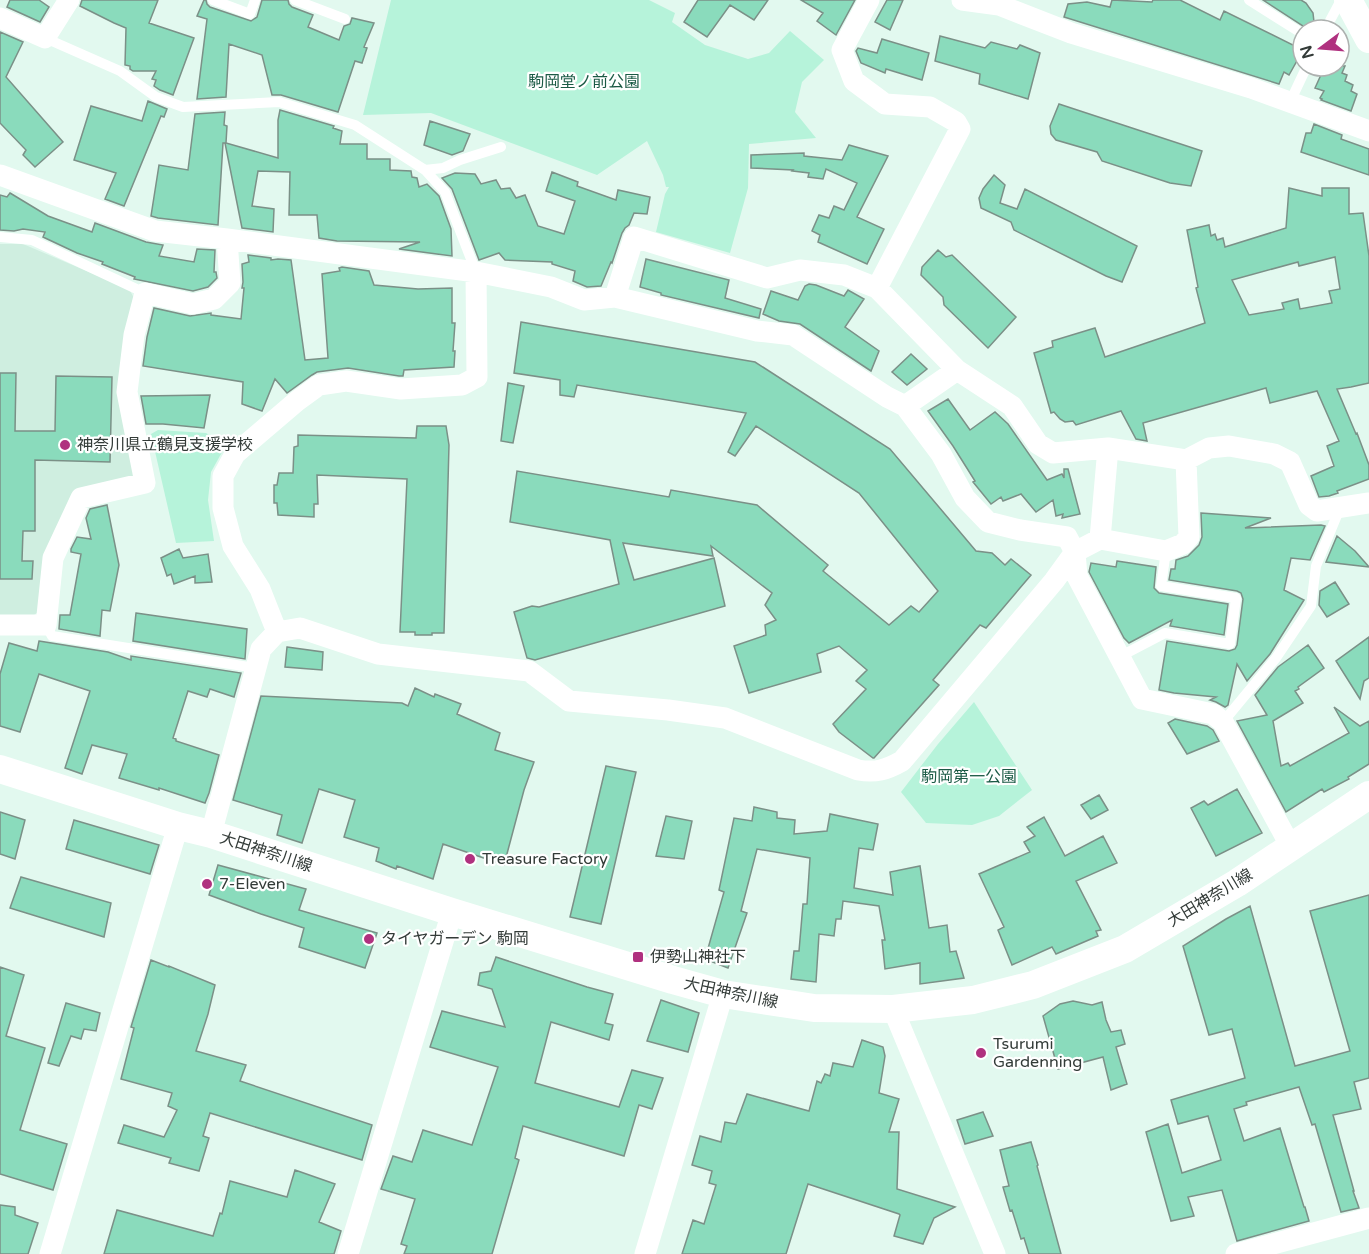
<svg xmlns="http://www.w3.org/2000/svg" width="1369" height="1254" viewBox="0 0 1369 1254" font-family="'Varela Round','Noto Sans JP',sans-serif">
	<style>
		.built { fill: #cfeee0 }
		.green { fill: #b6f3da }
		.building { fill: #8adbbc; stroke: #7b9087; stroke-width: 1.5; fill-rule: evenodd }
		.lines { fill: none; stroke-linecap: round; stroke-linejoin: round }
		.service { stroke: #fff; stroke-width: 10 }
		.minor { stroke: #fff; stroke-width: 21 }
		.secondary { stroke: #fff; stroke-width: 28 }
		.poi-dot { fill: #b0317f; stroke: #fff; stroke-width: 2 }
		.labels { text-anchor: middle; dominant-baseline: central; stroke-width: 4.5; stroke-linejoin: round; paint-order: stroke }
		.park-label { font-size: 16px; fill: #1b5a45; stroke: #fff }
		.poi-label { font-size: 16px; fill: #333b38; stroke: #fff; text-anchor: start }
		.street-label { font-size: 16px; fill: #333b38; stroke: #fff }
	</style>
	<rect width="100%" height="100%" fill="#e2f9ef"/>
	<path class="built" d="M0 244H23L129 289 134 298 136 471 133 480 78 492 38 612 30 618H0Z"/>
	<path class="green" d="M391 0H649L675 13 672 22 705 45 748 59 769 53 790 31 824 60 802 82 795 112 816 138 749 144 748 188 730 253 656 232 665 194 669 187H666L663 175 647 141 597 175 431 113 363 115Z
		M158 430 206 433 226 445 211 472 208 500 214 541 176 543 151 434Z
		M974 702 1032 790 999 816 972 825 926 823 901 792 938 744Z"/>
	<path class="building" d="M10 0H39L49 7 40 22 7 7Z
		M82 0H158L149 23 194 38 173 95 160 90 154 86 156 80 152 79 156 71H133L130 69V66L125 65 126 28 114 23 80 6Z
		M204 0H206L207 4 210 7 251 21 257 17 262 0H288L289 4 292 7 313 15 308 27 339 40 344 26 350 24 352 18 374 23 364 47 367 48 362 63 355 61 338 112 281 95H272L262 55 229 44 226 97 197 99 207 19 197 16Z
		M698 0H768L754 20 730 5 707 37 684 22Z
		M801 0H855L836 35 817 21 823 13Z
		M887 0H903L890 30 875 22Z
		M1112 0 1152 2 1153 0H1180L1220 20 1224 11 1303 50 1289 75 1284 72 1279 84 1064 17 1068 4 1087 2 1110 7Z
		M1263 0H1301L1306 3 1313 13 1314 22 1309 30Z
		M0 32 23 42 6 77 63 142 35 167 23 155 26 150 0 123Z
		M940 36 985 48 991 42 1017 49 1020 45 1040 53 1028 99 979 84 980 74 935 61Z
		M882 39 929 53 922 80 886 69 885 73 861 63 856 51 858 48 877 53Z
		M1325 66H1345L1342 73 1347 75 1345 81 1353 85 1351 91 1357 94 1351 111 1321 100 1322 99 1320 98 1324 91 1315 88Z
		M148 101 167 109 164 117 161 116 124 206 105 199 116 173 74 160 91 106 142 121Z
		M1059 104 1202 151 1191 186 1170 183 1102 161 1097 152 1056 140 1051 134 1050 126Z
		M280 110 334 126 333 128 342 131 340 144H367V159H390V170L411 171 412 177 417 178 419 187 427 184 439 196 451 229 452 256 399 249 420 242 337 241 319 238 317 215H289L290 172 258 171 252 206 274 209 273 232 242 228 225 143H223L218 225 158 218 151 216 159 165 188 170 195 114 225 112 224 125 227 126 226 143 278 158V120Z
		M430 121 470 134 463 151 452 155 424 145Z
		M1314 124 1342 135 1341 139 1369 149V175L1301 152 1306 133H1311Z
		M849 145 888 156 857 217 884 229 867 264 818 242 820 235 812 231 819 215 829 218 834 206 844 210 857 183 826 169 823 179 808 177 809 173 792 171 793 170 751 168V155L804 153V156L842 160Z
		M552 172 578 182 577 186 616 200 618 190 650 197 647 214 634 213 629 225 625 228 622 233 612 263 611 262 601 286 587 287 573 281 575 271 552 264V262L505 260 499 253 479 260 452 189 442 178 455 173 475 174 481 184 496 180 501 189 510 188 516 198 525 195 538 226 564 234 575 201 546 191Z
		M994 175 1005 185 1000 203 1017 209 1025 189 1137 246 1122 282 1106 276 1014 230 1011 222 981 208 979 198 983 189Z
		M1289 188 1322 196V188H1349V214L1363 213 1369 256V383L1351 387 1337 389 1356 434 1357 433 1369 465V479L1337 491 1338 493 1329 496 1319 497 1311 476 1334 466 1327 446 1339 441 1317 391 1270 403 1266 388 1143 423 1147 441 1136 439 1121 411 1076 425 1073 421 1065 422 1060 419 1054 412 1051 413 1034 353 1053 347 1052 341 1095 328 1105 357 1205 323 1196 288 1198 287 1187 230 1209 225 1211 236 1215 234 1217 240 1223 238 1225 247 1286 228ZM1335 257 1340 289 1329 291 1332 303 1300 309 1298 299 1282 303 1284 309 1249 315 1232 280 1298 262 1299 266Z
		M10 193 48 216 92 232 95 223 146 242 163 245 159 256 194 262 197 249 215 250 214 272H216L217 278 208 287 193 291 134 279 135 277 102 264 103 262 77 253 43 237 45 232 23 229 14 231 0 230V195L7 197Z
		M938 250 946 257 952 255 1016 317 988 348 944 305 943 297 921 275 922 267Z
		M248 255 271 258V260L278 259 291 260 305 360 328 358 322 274 340 271 339 268 342 267 369 271 374 285 418 289 452 288V323H455L453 351H455L454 367 404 370 403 376H399L348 368 317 372 312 375 287 393 275 379 262 411 242 404 243 382 143 366 147 337 154 308 190 316 211 313V315L241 319 244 288H242L243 282 242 264 249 262Z
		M646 259 729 280 725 298 761 309 759 318 661 295V293L640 287Z
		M809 284 816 285 844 296 848 290 864 299 845 327 879 351 871 371 800 324 779 321 763 314 771 291 798 300 805 286Z
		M521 322 755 362 890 449 976 551 992 553 1005 565 1011 559 1031 575 986 628 980 625 933 680 939 685 874 758H873L839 732 833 724 866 689 856 681 867 670 839 646 817 654 821 672 749 693 734 646 766 635 765 625 776 620 765 605 772 593 711 546 713 556 623 543 634 580 714 558 725 606 535 660 527 658 514 612 532 606 539 607 619 584 610 540 510 522 517 471 669 497 671 490 757 505 828 565 823 571 889 625 911 606 919 612 938 591 859 493 756 426 735 456 728 452 746 413 577 385 574 397 560 395V380L514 373Z
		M911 354 927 369 907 385 892 372Z
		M0 373H16L15 431H55L56 376 112 377 110 462 35 460V531H23L22 561H33L32 579H0Z
		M508 383 524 386 513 443 501 441Z
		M210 395 204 428 163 424H146L141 396Z
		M948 399 970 430 995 412 1008 424 1047 480 1062 474 1064 478V469H1068L1080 514 1062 518 1063 514 1056 516 1053 500 1036 512 1021 494 1003 501 1001 497 991 504 973 482 975 481 953 446 928 411Z
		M417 426H446L449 445 444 633H432V635H415V632H400L407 479 317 475 318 504H314V517L278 515 277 503H274V485H277L279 473H293L294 447 298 446V435L416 438Z
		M107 505 119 565 110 611 102 610 100 636 59 629 60 615H70L81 554 71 552V549L77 537 91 539 86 518 90 509Z
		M1201 513 1271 518 1245 528 1321 525 1325 526 1310 560 1291 558 1284 590 1304 600 1270 654 1247 681 1237 664 1228 705 1225 707 1216 702 1210 700 1216 697 1174 693 1159 690 1167 641 1229 651 1235 649 1237 645 1243 599 1241 593 1237 591 1169 580 1171 569H1175L1176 560 1188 556 1199 545 1202 537Z
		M1337 536 1355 551 1369 567 1326 562Z
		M179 549 183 558 208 554 212 582 195 583V576L174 584 171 574 167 576 161 558Z
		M1117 561 1156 567 1154 588 1159 593 1228 604 1224 635 1170 626 1172 620 1129 643 1124 638 1089 572 1091 563 1116 567Z
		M1335 582 1349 604 1327 617 1319 605 1320 591Z
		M136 613 247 629 245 659 133 641Z
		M1369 637V678L1364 681 1360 699 1336 661Z
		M39 641 108 652 131 660V656L241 673 234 697 210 689 207 697 188 691 173 738 176 739V741L219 755 209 793 205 803 159 788V790L119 778 127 754 92 745 82 774 65 768 90 691 39 674 20 732 0 726V674L9 643 37 651Z
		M1308 645 1324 668 1298 687 1299 689 1295 691 1303 703 1273 721 1281 766 1288 763 1290 766 1349 733 1334 707 1360 726 1369 721V764L1348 777 1349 779 1324 792 1322 789 1286 812 1237 721 1267 715 1255 695 1278 667Z
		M287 647 323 652 322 670 285 667Z
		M415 688 434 697 435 694 461 704 457 714 500 733 495 750 534 762 524 790 504 865 443 844 433 879 397 866 396 869 376 861 379 848 344 837 355 800 319 789 302 843 277 835 282 815 233 800 261 696 402 703 408 706Z
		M1175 719 1207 726 1213 730 1219 741 1187 754 1168 723Z
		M606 766 636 772 601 924 570 917Z
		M1237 789 1262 833 1216 856 1191 808 1204 801 1208 805Z
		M1099 795 1108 810 1091 819 1081 805Z
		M754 807 777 812V818L795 820 794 834 827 831 830 814 878 824 873 850 859 848 854 888 893 895 890 872 920 866 929 928 947 925 950 952 956 951 964 978 920 984V963L885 969 882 940H885L879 906 843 901 841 919H836L834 936 819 934 816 982 791 979 794 951H799L803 904H807L810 858 757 849 741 911 747 913 728 968 705 959 724 892 719 890 734 818 752 821Z
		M0 812 25 820 15 859 0 854Z
		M666 816 692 821 684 859 656 856Z
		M1044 817 1065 856 1103 836 1117 863 1076 881 1101 930 1096 931 1098 936 1056 954 1052 947 1012 965 998 930 1004 927 979 874 1030 852 1024 842 1035 836 1027 827Z
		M74 820 159 845 150 874 66 849Z
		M218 865 306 889 299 910 377 933 365 968 299 947 304 928 261 914 209 895Z
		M21 877 111 903 104 937 10 908Z
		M1369 895V1078L1354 1082 1361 1109 1333 1115 1354 1191H1353L1359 1208 1341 1212 1315 1124 1312 1125 1299 1087 1246 1102 1247 1105 1234 1109 1244 1141 1280 1128 1304 1207H1305L1309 1221 1237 1241 1222 1190 1188 1197 1194 1216 1171 1221 1146 1132 1168 1124 1182 1173 1221 1160 1208 1116 1178 1124 1171 1100 1245 1078 1232 1029 1209 1035 1183 946 1226 919 1250 906 1295 1066 1350 1051 1310 911Z
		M496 957 587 987 613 994 605 1023 613 1025 609 1040 551 1022 535 1083 619 1107 632 1070 663 1078 652 1109 639 1105 624 1156 523 1126 515 1158 519 1160 492 1254H404L407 1246 401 1244 415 1199 381 1189 393 1156 412 1162 423 1130 472 1145 498 1067 430 1047 442 1011 505 1027 492 989 478 985 480 973 491 971Z
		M151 960 169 967V966L215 985 208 1014 196 1051 246 1065 240 1081 372 1125 362 1160 210 1113 203 1136 209 1138 199 1171 169 1163 171 1158 118 1143 124 1125 164 1137 177 1110 168 1106 172 1093 121 1079 134 1028 131 1027Z
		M0 967 24 975 6 1036 45 1048 20 1130 67 1144 53 1190 0 1174Z
		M661 1000 699 1013 688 1052 647 1041Z
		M1073 1001 1092 1005 1102 1002 1106 1020 1111 1032 1121 1030 1125 1044 1116 1047 1127 1084 1111 1090 1103 1057 1058 1069 1043 1016 1060 1004Z
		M66 1003 100 1013 96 1031 84 1029 81 1039 71 1036 59 1066 48 1063Z
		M862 1040 883 1047 885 1056 879 1093 899 1099 889 1132H899L897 1189 955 1207 934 1218 923 1244 894 1236 900 1215 899 1214 808 1184 786 1254H682L693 1220 704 1224 716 1185 709 1183 712 1171 692 1165 700 1136 721 1142 725 1122 736 1124 747 1094 809 1111 817 1081 821 1083 825 1074 830 1076 833 1063 853 1067Z
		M983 1112 993 1136 965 1144 957 1120Z
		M1031 1142 1038 1165 1037 1166 1061 1254H1029L1024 1238 1021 1239 1012 1210 1010 1211 1003 1187 1009 1186 1000 1150Z
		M295 1170 335 1184 319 1222 341 1231 334 1254H104L117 1210 213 1236 220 1213 222 1214 230 1181 287 1197Z
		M0 1205 15 1207V1215L38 1223 28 1254H0Z"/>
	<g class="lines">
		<path class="service" d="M213 0 250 14 255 0
			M295 0 345 19
			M1249 0 1303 34
			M1325 30 1341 0
			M45 38 120 71 156 97 183 107 279 102 355 125 425 170 445 192 476 272
			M1290 102 1307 66
			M425 170 443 168 460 160 501 147
			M0 237 32 240 145 293
			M46 625 52 636 256 668
			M1119 657 1165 633 1230 644 1236 598 1161 586 1166 551
			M1223 722 1276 658 1311 606 1316 566 1340 508"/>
		<path class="minor" d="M869 0 842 50 854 81 885 104 930 107 956 122 960 129 877 288
			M962 0 999 5 1071 33 1251 88 1369 131
			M0 18 45 38 69 0
			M0 175 155 231 227 239 476 272 551 287 584 300 615 297 757 331 793 335 887 397 905 406 941 454 965 498 988 522 1020 530 1067 537 1075 552 1077 576 1142 699 1213 714 1223 722 1291 847
			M615 297 634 237 767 278 800 270 844 275 877 288 957 370 1012 406 1038 444 1053 453 1108 448 1186 460 1209 448 1229 446 1274 454 1290 462 1309 505 1317 511 1369 503
			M905 406 957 370
			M1100 539 1166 551 1183 544 1189 537 1186 460
			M0 625H46L53 558 81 498 145 483 127 392 134 335 145 293 193 304 214 299 230 283 227 239
			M277 632 260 589 233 546 223 508V476L235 454 297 401 319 385 346 381 401 389 462 385 477 377 476 272
			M211 834 261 649 277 632 300 628 378 654 529 671 569 701 668 710 725 718 858 770C876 773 886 770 902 761L1054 581 1075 552 1100 539 1108 448
			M893 1009 995 1254
			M50 1254 178 826
			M348 1254 452 912
			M645 1254 723 994
			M1236 1254 1369 1218"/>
		<path class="secondary" d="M1348 0 1369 39
			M0 769 178 826 211 834 452 912 673 980 723 994 814 1008 893 1009 973 1000 1033 985 1125 949 1237 883 1369 795"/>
	</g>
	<g class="poi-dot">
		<circle cx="65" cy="445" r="6"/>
		<circle cx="470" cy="859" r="6"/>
		<circle cx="207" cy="884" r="6"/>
		<circle cx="369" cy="939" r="6"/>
		<rect x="632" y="951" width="12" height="12" rx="3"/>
		<circle cx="981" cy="1053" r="6"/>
	</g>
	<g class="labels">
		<g class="park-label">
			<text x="584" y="82">駒岡堂ノ前公園</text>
			<text x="969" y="777">駒岡第一公園</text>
		</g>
		<g class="poi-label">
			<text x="77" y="445">神奈川県立鶴見支援学校</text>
			<text x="482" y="859">Treasure Factory</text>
			<text x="219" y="884">7-Eleven</text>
			<text x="381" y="939">タイヤガーデン 駒岡</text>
			<text x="650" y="957">伊勢山神社下</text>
			<text x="993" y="1044">Tsurumi<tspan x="993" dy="18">Gardenning</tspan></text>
		</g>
		<g class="street-label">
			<text transform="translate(266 852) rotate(18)">大田神奈川線</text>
			<text transform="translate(1210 898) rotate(-31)">大田神奈川線</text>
			<text transform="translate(731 993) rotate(12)">大田神奈川線</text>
		</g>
	</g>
	<g transform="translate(1321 48) rotate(254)"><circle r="28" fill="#ffffff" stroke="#adb1af" stroke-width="1.5"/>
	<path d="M0-4.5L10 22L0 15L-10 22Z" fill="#b0317f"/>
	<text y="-9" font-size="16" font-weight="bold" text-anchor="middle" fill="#333b38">N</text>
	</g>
</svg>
